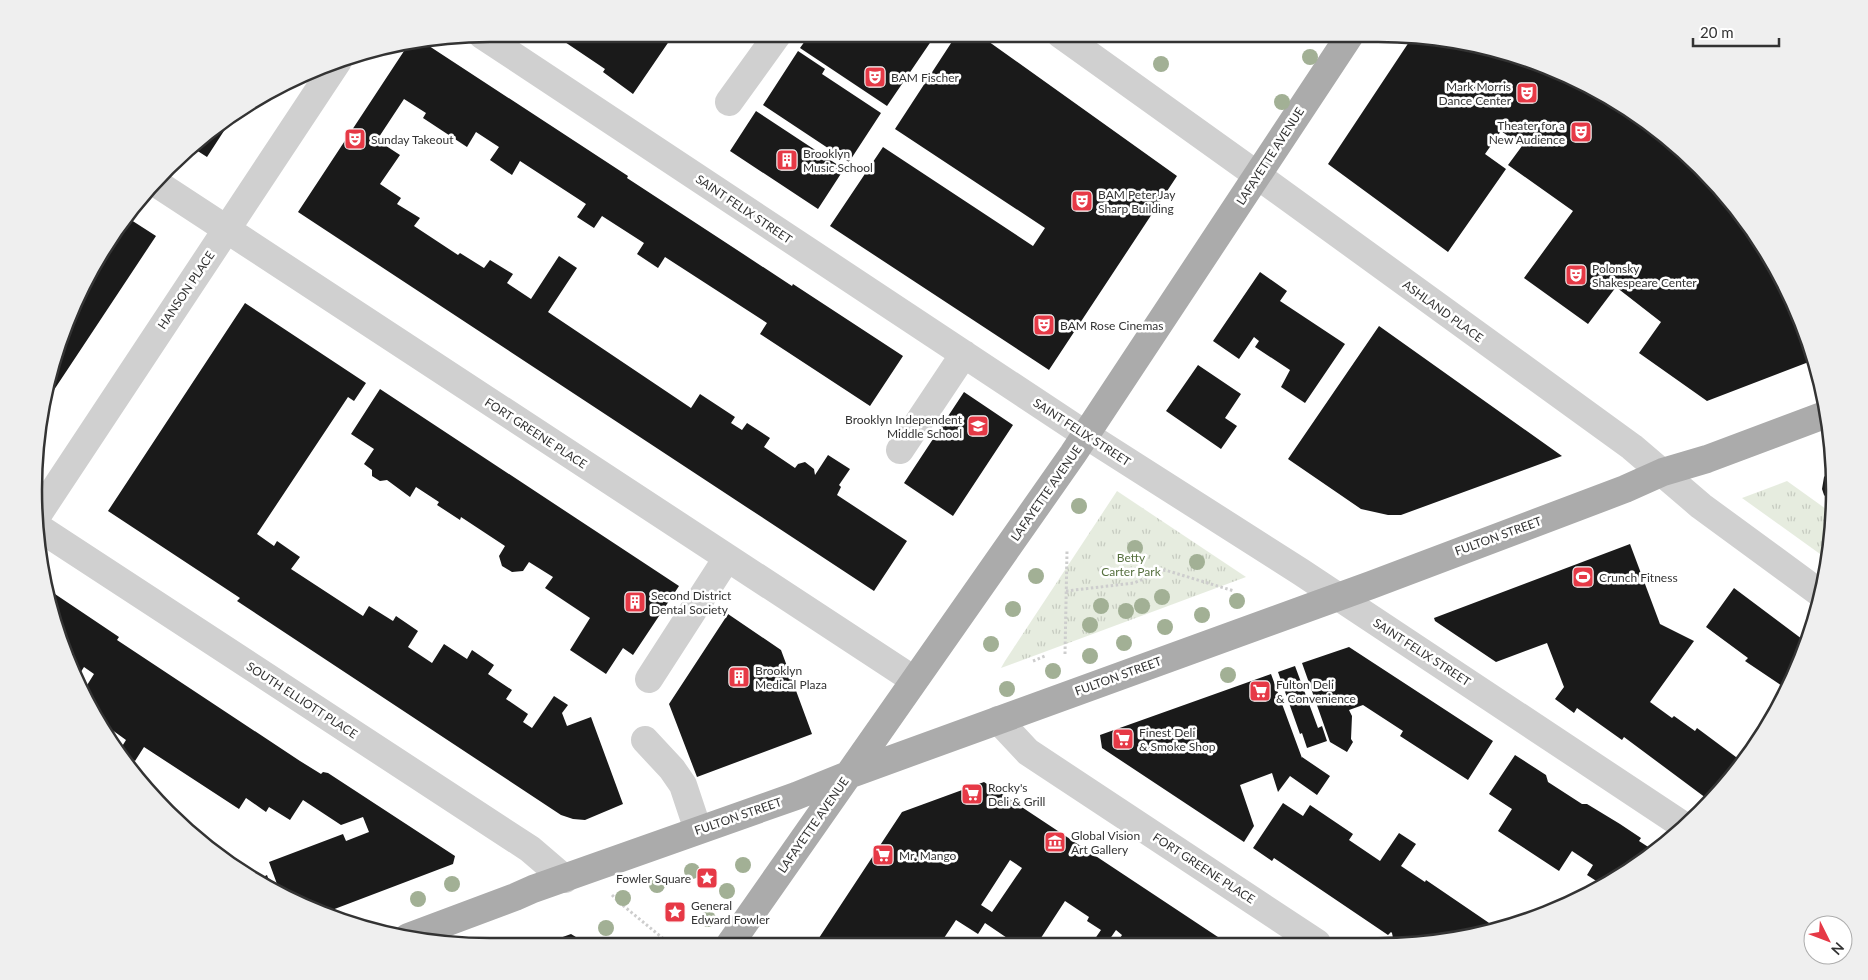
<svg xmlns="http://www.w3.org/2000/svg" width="1868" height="980" viewBox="0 0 1868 980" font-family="Lato,sans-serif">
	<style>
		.grass { fill: url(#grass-tufts) }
		.building { fill: #1a1a1a; fill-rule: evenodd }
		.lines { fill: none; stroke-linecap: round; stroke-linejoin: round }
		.path { stroke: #cdcdcd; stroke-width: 3; stroke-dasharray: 2.5 2.5; stroke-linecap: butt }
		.minor { stroke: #d0d0d0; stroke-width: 28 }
		.major { stroke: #ababab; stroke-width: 28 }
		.tree { fill: #a2b095 }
		.labels { text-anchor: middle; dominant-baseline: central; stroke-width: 5; stroke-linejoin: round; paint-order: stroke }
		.poi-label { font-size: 12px; fill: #333; stroke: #fff; text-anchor: start }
		.street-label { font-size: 12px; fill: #333; stroke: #fff }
		.park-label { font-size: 12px; fill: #56703f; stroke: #fff }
		.rim { fill: none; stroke: #333; stroke-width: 2.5 }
	</style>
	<defs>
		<pattern id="grass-tufts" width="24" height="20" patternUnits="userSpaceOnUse" patternTransform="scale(1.25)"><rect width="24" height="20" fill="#e6ecdf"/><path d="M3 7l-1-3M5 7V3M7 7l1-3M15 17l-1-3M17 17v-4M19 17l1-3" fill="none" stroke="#c6cbc0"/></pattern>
	</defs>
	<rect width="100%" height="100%" fill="#fff"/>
	<path class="grass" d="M1787 481 1833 514 1827 559 1742 498Z
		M1117 491 1246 577 1001 668 1005 661Z"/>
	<path class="building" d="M553 34H674L633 94 603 72 605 69Z
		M810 34H936L887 106 800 48Z
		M957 34H978L1177 176 1049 370 830 226 883 147 1033 246 1045 228 895 129Z
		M1413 36 1496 49 1580 81 1656 128 1721 189 1773 262 1810 344 1814 360 1707 401 1639 353 1661 322 1616 287 1588 324 1524 278 1573 211 1508 165 1522 146 1501 131 1485 154 1506 169 1448 252 1328 164Z
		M426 44 628 176 627 178 731 246 792 286 793 284 903 356 870 406 760 334 767 323 665 257 658 268 637 254 644 243 602 216 594 228 577 217 586 204 520 161 512 175 490 160 499 147 476 132 467 147 423 118 426 113 404 99 377 140 400 155 380 184 401 198 397 204 420 218 414 226 458 255 460 253 484 268 490 260 513 274 507 283 531 299 559 256 577 268 548 312 691 408 700 394 735 417 731 423 742 430 747 423 770 438 764 447 795 468 798 464 805 462 814 469 815 475 828 455 850 469 839 485 841 487 837 495 907 541 874 591 298 212 406 48Z
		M798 51 825 69 822 74 881 113 849 162 763 105Z
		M756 111 844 169 818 209 730 151Z
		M233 117 207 157 193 148 212 128Z
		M128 218 156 236 46 402 49 372 110 237Z
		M1260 272 1287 291 1280 301 1345 344 1305 403 1281 387 1290 370 1255 347 1259 341 1254 337 1239 359 1213 341Z
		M245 303 366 383 354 401 348 397 257 534 274 546 277 541 300 557 291 569 363 616 369 606 393 621 396 616 418 631 408 647 432 663 444 644 467 659 472 650 494 665 488 674 512 690 506 699 528 714 523 722 532 728 554 696 568 705 562 713 567 726 591 717 623 804 585 820 573 819 561 815 237 601 240 598 108 511Z
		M1379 326 1562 456 1401 515H1388L1361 509 1288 459Z
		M1198 365 1241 394 1225 418 1237 426 1221 449 1166 411Z
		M380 389 679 586 633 655 623 648 606 674 570 650 590 618 545 588 553 577 529 562 523 571 512 572 502 566 499 556 505 546 461 517 460 520 437 505 439 502 416 487 410 497 387 480 380 481 372 476V470L364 464 374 449 351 434Z
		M964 392 1013 425 953 516 904 483Z
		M1832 469V480L1833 504 1824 495 1822 489 1824 477Z
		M1630 544 1660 624 1694 641 1650 702 1672 718 1674 716 1695 731 1697 728 1740 760 1743 757 1721 791 1710 801 1624 737 1622 740 1577 708 1574 713 1555 699 1564 687 1547 643 1496 662 1435 621 1434 618Z
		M1734 588 1806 642 1788 690 1745 661 1748 658 1706 627Z
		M52 592 119 637 117 640 300 761 321 774 323 772 328 773 455 856 453 864 324 913 281 895 269 862 343 834 346 841 369 832 363 817 341 825 303 800 290 820 269 807 266 812 246 798 239 809 144 747 135 761 124 754 121 748 126 740 108 727 84 690 94 674 84 667 77 678 69 665Z
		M728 614 781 650 812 734 697 777 669 704Z
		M1349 647 1493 741 1468 780 1400 736 1403 731 1363 705 1349 710 1352 716 1351 739 1353 742 1347 752 1330 742 1302 663Z
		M1295 666 1318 728 1322 726 1327 741 1307 748 1302 733 1300 734 1278 672Z
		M1271 674 1302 758V757L1330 776 1317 795 1290 776 1278 792 1272 773 1240 785 1254 826 1244 842 1102 748 1100 735Z
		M1515 755 1546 775 1548 782 1582 804H1587L1620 824 1641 838 1639 841 1656 852 1601 884 1587 875 1593 865 1572 851 1559 871 1498 831 1512 809 1489 794Z
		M984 782 1144 888 1227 943H1117L1122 935 1116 930 1107 943H1092L1101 930 1087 921 1089 917 1065 901 1037 944H1016L985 923 978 934 956 920 942 941 939 939 936 944H815L902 812ZM1010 860 1022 868 992 912 981 905Z
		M1283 803 1303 816 1310 805 1353 834 1349 840 1380 861 1399 833 1416 844 1401 866 1425 882 1426 880 1495 927 1438 942H1407L1402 939 1396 940 1393 938 1392 933 1391 932 1388 935 1274 858 1272 861 1253 848Z
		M267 875 272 889 257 880Z
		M571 934 589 945H541L546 943Z"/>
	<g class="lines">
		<path class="path" d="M1066 591 1134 583 1165 570 1234 591
			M1065 654 1067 551
			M1033 661 1045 656
			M612 895 620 903 671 945
			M701 922 709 927"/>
		<path class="minor" d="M1060 34 1257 175 1632 447 1701 506 1821 594
			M482 35 1086 435 1301 572 1684 826
			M729 102 778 34
			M159 185 914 680
			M900 450 964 354
			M35 519 338 61
			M36 526 530 849 565 879
			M649 679 727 558
			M998 720 1028 752 1317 943
			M645 740 672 769 683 785 698 830"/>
		<path class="major" d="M408 937 515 897 533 889 796 796 848 775 1371 585 1625 489 1663 472 1707 459 1827 414
			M730 944 1073 454 1350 35"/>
	</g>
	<g class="tree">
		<circle cx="1310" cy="57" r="8"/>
		<circle cx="1161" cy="64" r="8"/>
		<circle cx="1282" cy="102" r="8"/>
		<circle cx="1079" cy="506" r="8"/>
		<circle cx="1135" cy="548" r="8"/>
		<circle cx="1197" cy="562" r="8"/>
		<circle cx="1036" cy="576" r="8"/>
		<circle cx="1162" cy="597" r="8"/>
		<circle cx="1237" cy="601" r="8"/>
		<circle cx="1101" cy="606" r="8"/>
		<circle cx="1142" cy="606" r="8"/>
		<circle cx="1013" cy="609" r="8"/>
		<circle cx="1126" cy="611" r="8"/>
		<circle cx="1202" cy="615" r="8"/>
		<circle cx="1090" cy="625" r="8"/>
		<circle cx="1165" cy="627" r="8"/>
		<circle cx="1124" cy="643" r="8"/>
		<circle cx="991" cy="644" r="8"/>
		<circle cx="1090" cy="656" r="8"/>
		<circle cx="1053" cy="671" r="8"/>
		<circle cx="1228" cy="675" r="8"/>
		<circle cx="1007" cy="689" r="8"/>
		<circle cx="743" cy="865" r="8"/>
		<circle cx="692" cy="871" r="8"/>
		<circle cx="452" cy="884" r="8"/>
		<circle cx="657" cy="885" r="8"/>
		<circle cx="727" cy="891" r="8"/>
		<circle cx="623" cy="898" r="8"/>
		<circle cx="418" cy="899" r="8"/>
		<circle cx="708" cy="919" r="8"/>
		<circle cx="606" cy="928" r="8"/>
	</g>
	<defs>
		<g id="theatre-square" transform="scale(1.125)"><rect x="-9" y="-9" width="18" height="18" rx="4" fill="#e63946" stroke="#fff"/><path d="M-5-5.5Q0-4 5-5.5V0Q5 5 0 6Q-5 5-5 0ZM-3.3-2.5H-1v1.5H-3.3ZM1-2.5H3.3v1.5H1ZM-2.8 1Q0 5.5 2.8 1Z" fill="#fff"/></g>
		<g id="building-square" transform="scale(1.125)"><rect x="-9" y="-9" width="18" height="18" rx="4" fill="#e63946" stroke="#fff"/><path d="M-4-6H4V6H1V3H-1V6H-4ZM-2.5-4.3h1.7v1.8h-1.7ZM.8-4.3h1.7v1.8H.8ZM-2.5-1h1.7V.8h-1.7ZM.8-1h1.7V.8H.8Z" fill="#fff"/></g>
		<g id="school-square" transform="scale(1.125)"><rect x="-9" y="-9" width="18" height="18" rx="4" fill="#e63946" stroke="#fff"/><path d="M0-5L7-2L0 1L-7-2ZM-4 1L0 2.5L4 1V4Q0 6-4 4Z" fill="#fff"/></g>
		<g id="stadium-square" transform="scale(1.125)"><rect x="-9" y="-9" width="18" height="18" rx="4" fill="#e63946" stroke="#fff"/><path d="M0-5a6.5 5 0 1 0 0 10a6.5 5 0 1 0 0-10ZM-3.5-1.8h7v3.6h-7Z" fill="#fff"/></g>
		<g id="supermarket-square" transform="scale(1.125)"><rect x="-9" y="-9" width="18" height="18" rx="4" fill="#e63946" stroke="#fff"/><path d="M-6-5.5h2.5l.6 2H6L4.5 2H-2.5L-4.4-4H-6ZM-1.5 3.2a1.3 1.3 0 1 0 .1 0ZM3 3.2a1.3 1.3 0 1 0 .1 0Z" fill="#fff"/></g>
		<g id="museum-square" transform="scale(1.125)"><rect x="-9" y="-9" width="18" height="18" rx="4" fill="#e63946" stroke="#fff"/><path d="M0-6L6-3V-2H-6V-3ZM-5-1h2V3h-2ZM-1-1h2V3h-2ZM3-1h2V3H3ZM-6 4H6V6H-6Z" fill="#fff"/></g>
		<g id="sight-square" transform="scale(1.125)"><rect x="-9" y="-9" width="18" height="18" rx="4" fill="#e63946" stroke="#fff"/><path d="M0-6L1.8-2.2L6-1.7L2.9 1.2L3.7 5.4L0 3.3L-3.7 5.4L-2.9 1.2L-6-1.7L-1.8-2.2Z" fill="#fff"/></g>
	</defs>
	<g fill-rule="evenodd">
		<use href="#theatre-square" x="875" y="77"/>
		<use href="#theatre-square" x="1527" y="93"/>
		<use href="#theatre-square" x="1581" y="132"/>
		<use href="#theatre-square" x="355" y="139"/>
		<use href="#building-square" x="787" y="160"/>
		<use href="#theatre-square" x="1082" y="201"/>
		<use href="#theatre-square" x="1576" y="275"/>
		<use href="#theatre-square" x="1044" y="325"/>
		<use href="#school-square" x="978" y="426"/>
		<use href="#stadium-square" x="1583" y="577"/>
		<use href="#building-square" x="635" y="602"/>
		<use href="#building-square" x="739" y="677"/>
		<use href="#supermarket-square" x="1260" y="691"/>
		<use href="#supermarket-square" x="1123" y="739"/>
		<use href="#supermarket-square" x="972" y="794"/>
		<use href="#museum-square" x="1055" y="842"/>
		<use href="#supermarket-square" x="883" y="855"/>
		<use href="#sight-square" x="707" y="878"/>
		<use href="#sight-square" x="675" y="912"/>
	</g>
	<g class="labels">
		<g class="poi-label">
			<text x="891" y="77">BAM Fischer</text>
			<text x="1511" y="86" text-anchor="end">Mark Morris<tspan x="1511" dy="14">Dance Center</tspan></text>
			<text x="1565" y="125" text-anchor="end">Theater for a<tspan x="1565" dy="14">New Audience</tspan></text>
			<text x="371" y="139">Sunday Takeout</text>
			<text x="803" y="153">Brooklyn<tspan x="803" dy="14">Music School</tspan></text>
			<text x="1098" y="194">BAM Peter Jay<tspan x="1098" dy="14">Sharp Building</tspan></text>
			<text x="1592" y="268">Polonsky<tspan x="1592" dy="14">Shakespeare Center</tspan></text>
			<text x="1060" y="325">BAM Rose Cinemas</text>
			<text x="962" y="419" text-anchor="end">Brooklyn Independent<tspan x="962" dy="14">Middle School</tspan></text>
			<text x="1599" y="577">Crunch Fitness</text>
			<text x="651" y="595">Second District<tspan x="651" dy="14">Dental Society</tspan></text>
			<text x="755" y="670">Brooklyn<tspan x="755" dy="14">Medical Plaza</tspan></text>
			<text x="1276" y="684">Fulton Deli<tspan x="1276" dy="14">&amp; Convenience</tspan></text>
			<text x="1139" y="732">Finest Deli<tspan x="1139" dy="14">&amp; Smoke Shop</tspan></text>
			<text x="988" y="787">Rocky's<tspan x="988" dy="14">Deli &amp; Grill</tspan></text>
			<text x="1071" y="835">Global Vision<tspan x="1071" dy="14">Art Gallery</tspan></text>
			<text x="899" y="855">Mr. Mango</text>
			<text x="691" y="878" text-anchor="end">Fowler Square</text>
			<text x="691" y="905">General<tspan x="691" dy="14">Edward Fowler</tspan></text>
		</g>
		<g class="street-label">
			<text transform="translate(1270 156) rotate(-57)">LAFAYETTE AVENUE</text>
			<text transform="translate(744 209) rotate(34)">SAINT FELIX STREET</text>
			<text transform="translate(186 290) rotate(-56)">HANSON PLACE</text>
			<text transform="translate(1443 311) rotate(36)">ASHLAND PLACE</text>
			<text transform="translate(1082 432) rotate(33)">SAINT FELIX STREET</text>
			<text transform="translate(536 433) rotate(33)">FORT GREENE PLACE</text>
			<text transform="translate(1046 493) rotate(-55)">LAFAYETTE AVENUE</text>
			<text transform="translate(1498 536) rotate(-20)">FULTON STREET</text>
			<text transform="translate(1422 652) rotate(33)">SAINT FELIX STREET</text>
			<text transform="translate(1118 676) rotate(-20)">FULTON STREET</text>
			<text transform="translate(302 700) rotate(33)">SOUTH ELLIOTT PLACE</text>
			<text transform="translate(738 816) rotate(-19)">FULTON STREET</text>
			<text transform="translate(813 825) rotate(-55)">LAFAYETTE AVENUE</text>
			<text transform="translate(1204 868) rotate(33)">FORT GREENE PLACE</text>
		</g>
		<g class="park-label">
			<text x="1131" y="557">Betty<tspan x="1131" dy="14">Carter Park</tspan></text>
		</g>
	</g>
	<path d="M0 0H1868V980H0ZM490 42H1378A448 448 0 0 1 1826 490V490A448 448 0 0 1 1378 938H490A448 448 0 0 1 42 490V490A448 448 0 0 1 490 42Z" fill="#efefef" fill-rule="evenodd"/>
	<path class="rim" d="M490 42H1378A448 448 0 0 1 1826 490V490A448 448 0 0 1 1378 938H490A448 448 0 0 1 42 490V490A448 448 0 0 1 490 42Z"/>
	<g transform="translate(1828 940) rotate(132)"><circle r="24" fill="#ffffff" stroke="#adadad"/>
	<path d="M0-4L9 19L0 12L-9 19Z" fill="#e63946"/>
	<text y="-8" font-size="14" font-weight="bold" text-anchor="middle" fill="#333333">N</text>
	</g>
	<path d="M1693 38v8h86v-8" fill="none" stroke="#333333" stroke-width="2.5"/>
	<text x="1700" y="38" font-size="15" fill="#333333" stroke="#ffffff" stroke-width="4" paint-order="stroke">20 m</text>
</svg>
